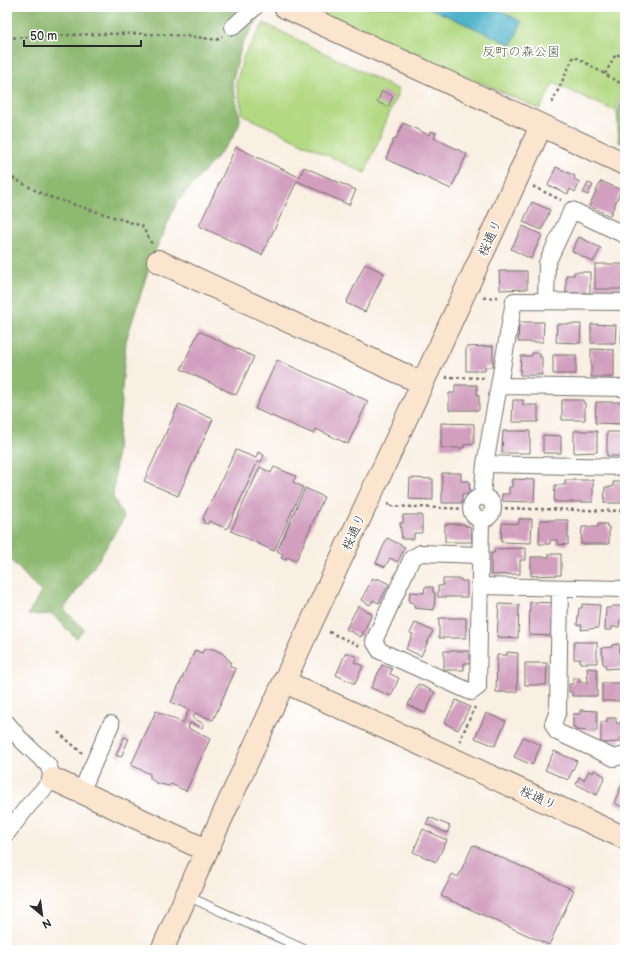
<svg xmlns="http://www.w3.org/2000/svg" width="632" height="957" viewBox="0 0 632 957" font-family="'Balsamiq Sans','Klee One',sans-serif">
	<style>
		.green { fill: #b3d983; stroke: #6f8257 }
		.forest { fill: #8eb971; stroke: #5c724e }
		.water { fill: #49b0c8; stroke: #3a6e7a }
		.building { fill: #d29fbf }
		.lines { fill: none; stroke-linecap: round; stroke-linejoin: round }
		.lane-casing { stroke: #73706b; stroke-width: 10 }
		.street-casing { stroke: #73706b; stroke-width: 18 }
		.secondary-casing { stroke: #73706b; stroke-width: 24 }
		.path { stroke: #73706b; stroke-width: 2.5; stroke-dasharray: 3 3; stroke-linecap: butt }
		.lane { stroke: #fff; stroke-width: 8 }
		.street { stroke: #fff; stroke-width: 16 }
		.secondary { stroke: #fce5cf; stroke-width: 22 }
		.labels { text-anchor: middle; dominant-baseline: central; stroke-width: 3.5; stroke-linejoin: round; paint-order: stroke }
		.park-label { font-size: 13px; fill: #545f45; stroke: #fff }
		.street-label { font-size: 13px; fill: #2b2b2b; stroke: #fff }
	</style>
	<rect width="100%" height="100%" fill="#fff"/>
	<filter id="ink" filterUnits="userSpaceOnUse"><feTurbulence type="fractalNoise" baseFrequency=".025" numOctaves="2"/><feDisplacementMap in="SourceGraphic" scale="8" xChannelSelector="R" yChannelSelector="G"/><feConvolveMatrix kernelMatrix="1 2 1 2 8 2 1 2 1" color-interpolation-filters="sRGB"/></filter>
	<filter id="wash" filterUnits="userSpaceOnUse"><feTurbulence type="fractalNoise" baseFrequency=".012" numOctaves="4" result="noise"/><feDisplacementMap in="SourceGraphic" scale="16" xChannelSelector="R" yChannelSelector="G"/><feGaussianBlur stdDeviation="0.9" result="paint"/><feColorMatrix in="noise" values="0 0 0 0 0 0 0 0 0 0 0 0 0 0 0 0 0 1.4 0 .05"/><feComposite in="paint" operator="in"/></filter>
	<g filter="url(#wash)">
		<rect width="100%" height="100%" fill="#f9efe2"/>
		<path class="green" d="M309 7H625V89L615 111 553 83 540 109Z
			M264 23 399 90 365 173 243 115 236 83 244 55Z"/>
		<path class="forest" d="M7 7H265L242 45 232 82 240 118 239 125 230 142 177 202 152 258 126 341 113 497 124 518 99 559 64 609 84 629 76 638 52 614 28 615 41 592 7 556Z
			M625 96V145L619 142 617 112Z"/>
		<path class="water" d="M427 7H493L522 22 512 45Z"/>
		<g id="blocks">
			<path class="building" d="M382 91 393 96 388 107 377 102Z
				M403 123 429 135 430 131 436 133 434 138 467 154 451 189 386 159 394 138 396 139Z
				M236 147 299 177 304 167 356 190 349 205 297 181 262 255 199 226Z
				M556 167 575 176 574 179 580 182 575 192 570 189 568 194 548 185Z
				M601 181 621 190 610 216 589 206Z
				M588 183 593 185 588 195 583 193Z
				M532 202 550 210 542 230 523 222Z
				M523 226 542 235 531 259 511 249Z
				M579 237 601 248 593 262 572 251Z
				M365 264 384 273 365 312 346 303Z
				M595 264H624L625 289H595Z
				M499 271H527V289L500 290Z
				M574 272H590V293H566V275H574Z
				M519 322H544L543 342H518Z
				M557 324H581L580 343 556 342Z
				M591 324 616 325 615 343H591Z
				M622 324 625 325V344H621Z
				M199 331 254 357 236 395 181 369Z
				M493 346V367H485V371H466V347Z
				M591 349 614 350V377H591Z
				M532 353H540V357H542V375H520L521 356H532Z
				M553 355H576V374H553Z
				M277 360 368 401 348 444 316 429 314 434 255 409Z
				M455 385H477V395H479V410H449V393H455Z
				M513 400H523V405H538V422H512Z
				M562 400H583V402L585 403V420H562Z
				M596 402H625V424L595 423Z
				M179 404 213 419 178 496 144 481Z
				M441 423 474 424V444L464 445V448H441Z
				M503 431H530V453H502Z
				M574 431H597V452L574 453Z
				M607 432H625V456H607Z
				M543 435 561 436V453H543Z
				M236 450 256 458 258 452 264 455 261 462 258 461 227 529 209 521 208 524 204 523 203 518Z
				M260 467 271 473 274 467 296 476 293 482 303 487 274 551 231 531Z
				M442 473H461V481H469L470 494H462V503H442Z
				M410 478 433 479V500L409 499Z
				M512 479 535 480 534 502 502 501V494H509V487H512Z
				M565 480H593V502H554L555 485H565Z
				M613 482H625V503H604L605 487H613Z
				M305 488 324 497 296 561 287 557 286 560 281 558 283 554 277 551Z
				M403 515H422V533H414V539H402L400 523H403Z
				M519 519H532L531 543 501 542 502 523 519 524Z
				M540 520H568V545L557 544V540H550V544H539Z
				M445 524H465V526H470L472 542H445Z
				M598 524H607V527H609V544H581L582 527H598Z
				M387 538 405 547 398 562 390 558 385 567 376 563Z
				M526 548V560H520V574L491 575V553H494L495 549Z
				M549 554H561V575L531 576V557H549Z
				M373 578 376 580 377 578 389 584 379 603 373 600 370 605 361 600Z
				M443 579H461V581H467V597H438V586H443Z
				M425 587H433V592L435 593 434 610 414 608V603L409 602 410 592 424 593Z
				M530 602 556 603 555 636 529 635Z
				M499 604 519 605 518 638 497 637Z
				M582 604 600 605 598 628 581 630 582 625H577L579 608H582Z
				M358 606 372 614 361 637 346 629Z
				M612 606H624L625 620H620L619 627H612V630H605L606 608H610Z
				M439 618H466V638H439Z
				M415 623 433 631 421 656 406 649 413 634 410 633Z
				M574 642H597V663H580V659H574Z
				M619 644 620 654H625V665L620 666V668L606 669 605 664H603L602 648 612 647V645Z
				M204 649H213L222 653 231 662 229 666 236 669 213 720 195 713 193 718 204 724 202 728 190 723 188 728 210 739 186 791 171 784 169 786 156 783 150 778V774L131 765 156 711 183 723 189 710 171 702 195 650 202 653Z
				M444 651H471V663H464V670H444Z
				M346 652 357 657 354 662 363 666 355 684 336 675Z
				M507 652 518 653 517 692H496L497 655H507Z
				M525 663H547L546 685H525Z
				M382 665 392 669 390 674 399 678 391 696 371 688Z
				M587 668 597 669V696H572V692H569V684H573V678H579V682H588Z
				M602 683H625V701H602Z
				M418 684 435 692 425 713 408 705Z
				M456 700 470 707 458 730 444 723Z
				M580 710 597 711V731L576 730V727H573V714H580Z
				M486 713 506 721 495 746 475 738Z
				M607 718H616V723H623V737L620 738V742L601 743V722H607Z
				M124 737 129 739 121 757 116 755Z
				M523 737 541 745 532 765 514 757Z
				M554 751 577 761 568 780 545 770Z
				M594 770 605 776 597 795 576 784 579 777 584 780 589 771 593 773Z
				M623 782 625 783V808L614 803Z
				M429 817 450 826 447 833 426 824Z
				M423 829 447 840 436 862 413 852Z
				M473 845 574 890 549 945 441 896 452 874 458 877Z"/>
		</g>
	</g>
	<g filter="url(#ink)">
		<use href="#blocks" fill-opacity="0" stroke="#73706b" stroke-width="1"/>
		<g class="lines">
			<g class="lane-casing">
				<path id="lane" d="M187 896 306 950"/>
			</g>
			<g class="street-casing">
				<path id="street" d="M233 27 255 7
					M546 300 547 263 572 210 625 235
					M500 386 625 388
					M485 464 625 467
					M471 508a11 11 0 1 1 22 0a11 11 0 1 1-22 0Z
					M482 497 485 464 514 301 625 302
					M480 555 421 553 412 558 374 641 380 651 471 692 478 687 481 519
					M481 586 625 589
					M560 588 558 711 553 724 557 732 614 758 625 755
					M7 723 21 740 48 765 53 779 28 806 7 833
					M81 792 111 724"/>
			</g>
			<g class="secondary-casing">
				<path id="secondary" d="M285 7 625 164
					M158 261 422 383
					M285 682 625 838
					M53 779 206 850
					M162 950C285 674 416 401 541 126"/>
			</g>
			<path class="path" d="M7 38C78 35 146 29 217 40L222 36
				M605 74 616 54 625 58
				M552 103 574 56 625 86
				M7 175 44 195 142 226 152 244
				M535 186 534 187 561 200
				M483 298 500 297
				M447 379V377L485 378
				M389 503 388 506 470 509
				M493 508 625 511
				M329 632 360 646
				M58 732 82 753
				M462 741 460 740 475 707"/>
			<use href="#lane" class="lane"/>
			<use href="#street" class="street"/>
			<use href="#secondary" class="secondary"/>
		</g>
	</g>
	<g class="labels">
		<g class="park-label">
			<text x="521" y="52">反町の森公園</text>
		</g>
		<g class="street-label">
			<text transform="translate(490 238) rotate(-65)">桜通り</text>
			<text transform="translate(354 532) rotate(-65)">桜通り</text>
			<text transform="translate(538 798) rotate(25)">桜通り</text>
		</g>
	</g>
	<rect width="632" height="957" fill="none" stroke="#fff" stroke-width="24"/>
	<g transform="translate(42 915) rotate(151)" stroke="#ffffff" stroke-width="3" paint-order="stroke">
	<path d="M0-3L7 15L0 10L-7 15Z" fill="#2b2b2b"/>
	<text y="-6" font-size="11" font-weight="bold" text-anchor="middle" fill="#2b2b2b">N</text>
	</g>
	<path d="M24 40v6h117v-6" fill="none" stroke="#2b2b2b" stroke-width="2"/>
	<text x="30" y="40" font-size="12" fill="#2b2b2b" stroke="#ffffff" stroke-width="3" paint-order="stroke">50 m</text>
</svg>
